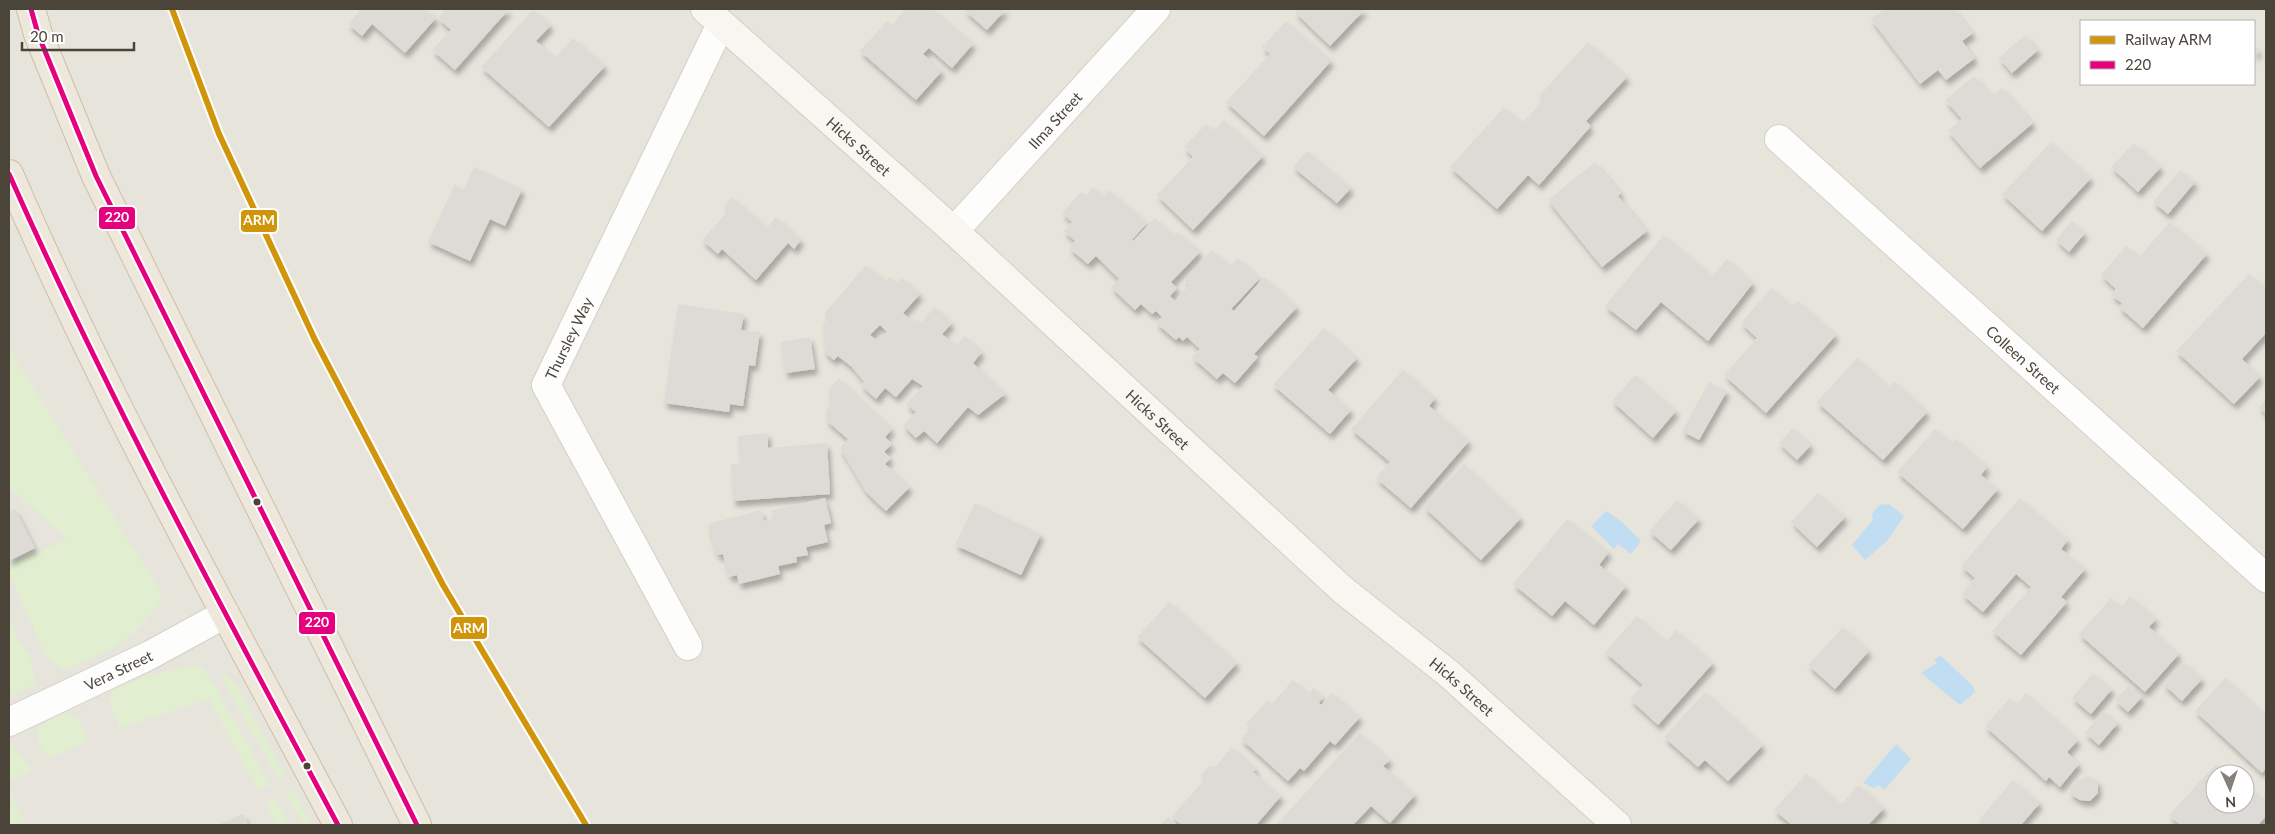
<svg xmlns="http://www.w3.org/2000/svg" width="2275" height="834" viewBox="0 0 2275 834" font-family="Lato,sans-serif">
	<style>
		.residential { fill: #e7e4dc; fill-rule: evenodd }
		.green { fill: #e1eecf }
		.water { fill: #c0ddf1 }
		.building { fill: #dedbd6; fill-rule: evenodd; filter: url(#shadow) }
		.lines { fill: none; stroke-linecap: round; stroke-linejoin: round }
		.street-casing { stroke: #d2d0cb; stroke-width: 30 }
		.secondary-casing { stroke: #d3cfc5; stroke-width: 30 }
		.highway-casing { stroke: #ccbfa9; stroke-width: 30 }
		.street { stroke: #fdfdfc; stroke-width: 28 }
		.secondary { stroke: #f7f6f1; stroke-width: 28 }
		.highway { stroke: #ede8db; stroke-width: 28 }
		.bus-1-casing { stroke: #fff; stroke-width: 9 }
		.bus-1 { stroke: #e5007d; stroke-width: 5 }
		.rail-1-casing { stroke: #fff; stroke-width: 10 }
		.rail-1 { stroke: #d1950b; stroke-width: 6 }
		.bus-dot { fill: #4b4439; stroke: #fff; stroke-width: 2 }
		.labels { text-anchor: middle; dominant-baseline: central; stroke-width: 4; stroke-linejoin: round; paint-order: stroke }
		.street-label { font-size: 15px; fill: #4b4439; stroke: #fff }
		.line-badge { stroke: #fff; stroke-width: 2 }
		.badge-label { font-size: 14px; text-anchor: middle; font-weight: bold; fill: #fff }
	</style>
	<defs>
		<filter id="shadow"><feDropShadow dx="3" dy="5.5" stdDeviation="2.5" flood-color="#0004"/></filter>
	</defs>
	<rect width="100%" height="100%" fill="#f4f2ee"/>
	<path class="residential" d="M9 9H2266V825H9ZM2081 21H2254V84H2081ZM2215 774H2245V804H2215Z"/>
	<path class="green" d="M9 348 159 589 162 601 137 629 115 647 65 670 46 656 9 573V566L67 539 9 487Z
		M9 618 19 642 31 658 35 684 9 697Z
		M201 666 216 688 270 785 258 790 209 699 120 728 110 705 112 692C143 676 167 669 201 666Z
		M222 672 235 683 285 775 279 780 224 682Z
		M66 712 79 720 88 741 50 758 41 749 36 728Z
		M9 740 32 770 9 781Z
		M293 790 312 825H304L285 792Z
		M9 791 26 825H9Z
		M275 798 290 825H277L266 804Z"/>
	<path class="water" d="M1889 504 1904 516 1887 541 1865 560 1852 545 1873 520 1872 514 1879 505Z
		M1606 511 1622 522 1641 541 1631 554 1618 544 1614 549 1591 526Z
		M1941 656 1973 686 1975 692 1960 705 1921 673 1937 663 1934 659Z
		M1896 744 1911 759 1884 790 1879 785 1874 788 1863 783Z"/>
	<path class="building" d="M361 9H425L436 18 405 53 372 24 362 36 348 24Z
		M446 9H509L455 70 432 50 451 30 438 18Z
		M906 9H933L973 44 952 68 929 48 923 54 942 71 916 100 860 51 887 21 892 25Z
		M963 9H1006L987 30Z
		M1298 9H1365L1330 46 1295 12Z
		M1884 9H1954L1973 33 1962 41 1975 58 1946 80 1938 70 1920 84 1871 19Z
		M533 10 551 25 536 41 555 58 573 38 605 66 549 127 481 67Z
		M1286 21 1331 61 1264 136 1226 102 1270 54 1262 47Z
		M2025 35 2038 50 2012 73 1999 58Z
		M1588 42 1627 77 1586 121 1591 126 1539 185 1528 175 1497 209 1450 167 1504 107 1522 123 1544 100 1539 96Z
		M2254 45 2259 50 2254 57Z
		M1974 76 1992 96 2002 88 2033 123 1980 168 1948 131 1962 119 1945 100Z
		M1224 120 1263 156 1193 230 1157 195 1193 157 1184 147 1206 124 1213 131Z
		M2051 142 2091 178 2042 231 2002 194Z
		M2134 143 2161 167 2138 192 2111 167Z
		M1307 151 1351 188 1337 203 1293 167Z
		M1595 162 1621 193 1618 196 1647 231 1602 267 1548 200Z
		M474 167 522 189 505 226 490 219 470 261 428 242 455 184 463 191Z
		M2180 170 2195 182 2168 214 2153 202Z
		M1093 187 1104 196 1109 190 1147 223 1132 240 1133 241 1155 218 1174 236 1178 232 1200 252 1171 282 1177 288 1170 296 1175 301 1189 285 1184 280 1212 250 1230 266 1238 258 1260 278 1231 309 1234 311 1264 277 1297 307 1254 354 1258 357 1235 383 1223 373 1217 379 1192 357 1200 349 1187 337 1183 341 1179 337 1176 340 1156 323 1162 317 1156 311 1152 314 1141 304 1135 310 1111 287 1119 279 1096 256 1088 264 1069 248 1075 241 1064 231 1072 222 1062 213 1081 192 1086 195Z
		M732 197 767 228 776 217 801 240 794 249 788 243 756 280 722 249 718 254 702 240 727 212 724 207Z
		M2072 221 2085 233 2069 252 2056 240Z
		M2170 222 2207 254 2143 328 2119 307 2122 303 2111 295 2116 289 2101 275 2126 246 2139 257Z
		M1664 235 1712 276 1727 259 1753 283 1708 341 1661 302 1636 330 1605 306Z
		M866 265 886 282 890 277 897 283 902 278 920 294 903 313 914 323 918 319 922 322 934 307 952 323 942 334 956 346 965 336 982 352 973 363 1005 394 978 415 968 407 937 443 924 431 916 438 903 425 916 412 906 404 923 386 912 379 896 397 885 388 876 399 861 385 864 382 852 367 838 356 834 360 825 353 823 324 829 317 824 314ZM880 325 887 332 876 340 870 335Z
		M2249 274 2266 290V333L2242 359 2260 377 2234 404 2176 351Z
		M1771 288 1791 306 1798 301 1836 335 1766 413 1724 375 1757 338 1741 323Z
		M678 304 744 314 741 330 760 332 755 366 749 365 743 406 730 404 729 412 664 403Z
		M1324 328 1357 358 1328 390 1351 410 1330 434 1273 385Z
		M810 337 815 369 785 373 781 342Z
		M1857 358 1888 387 1894 381 1927 412 1883 460 1817 402Z
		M1403 370 1435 398 1429 406 1469 441 1411 508 1376 478 1390 462 1351 429Z
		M1635 375 1676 411 1653 438 1612 401Z
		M839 378 892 429 885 437 892 444 884 452 891 458 885 464 910 487 886 511 866 492 840 448 848 439 827 421 826 410 830 408 829 389Z
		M1709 382 1727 391 1699 440 1682 431Z
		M2266 400V414L2259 407Z
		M1793 428 1811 445 1797 460 1779 443Z
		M1935 429 1952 443 1956 439 1987 467 1981 475 1998 489 1963 529 1897 472Z
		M768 433V448L827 443 830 494 733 501 731 464H740L738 436Z
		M1464 464 1521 518 1481 560 1424 507Z
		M1818 493 1845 517 1817 547 1791 522Z
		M825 498 831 523 824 525 828 542 806 547 808 555 796 557 797 562 778 566 780 574 739 584 737 575 729 577 723 554 717 555 708 524 761 510 764 521 775 518 770 511Z
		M2020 498 2068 540 2061 549 2085 569 2061 597 2067 602 2021 655 1992 631 2031 587 2016 574 1983 612 1962 594 1975 578 1961 566Z
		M1677 500 1699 519 1671 550 1649 531Z
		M975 503 1041 534 1021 575 955 545Z
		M15 509 35 548 9 561V512Z
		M1567 519 1609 552 1599 565 1626 586 1594 625 1565 601 1552 616 1513 584Z
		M2130 596 2156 619 2149 627 2179 654 2145 692 2079 634 2111 598 2121 607Z
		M1169 602 1237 663 1205 698 1137 637Z
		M1637 616 1666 642 1676 630 1713 663 1658 725 1630 699 1643 685 1605 652Z
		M1843 627 1869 651 1835 689 1808 665Z
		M2184 662 2202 679 2182 701 2163 684Z
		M2093 673 2112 689 2091 714 2072 698Z
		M2225 678 2266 716V768L2262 773 2195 711Z
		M1293 680 1309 694 1313 688 1323 697 1319 703 1321 705 1332 693 1360 717 1335 745 1330 741 1304 771 1300 768 1288 781 1241 739 1251 728 1246 724 1268 700 1272 704Z
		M2129 685 2142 697 2128 712 2115 700Z
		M1705 692 1763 745 1728 781 1705 760 1698 767 1664 737Z
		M2026 693 2078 740 2067 752 2079 764 2060 787 2049 777 2046 781 1985 726 2010 698 2017 704Z
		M2103 711 2118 723 2099 745 2085 733Z
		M1360 733 1390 760 1383 766 1415 795 1390 823 1371 806 1353 825H1276Z
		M1232 747 1256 769 1253 772 1281 796 1256 825H1182L1172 816 1205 779 1201 775 1210 765 1214 768Z
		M2216 764 2227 774H2215V804H2245V783L2266 803V816L2258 825H2177L2179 824 2169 815Z
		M1806 774 1841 805 1858 785 1884 808 1868 825H1792L1774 810Z
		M2087 776 2098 781V793L2090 801 2080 800 2070 794 2072 784Z
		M2013 780 2040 803 2021 825H1985L1979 820Z
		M243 814 248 825H218Z
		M1168 817 1177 825H1160Z"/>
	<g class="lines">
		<g class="street-casing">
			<g id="street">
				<path id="s1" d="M1779 139 2266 578"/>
				<path id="s2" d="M954 231 1156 9"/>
				<path id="s3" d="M688 646 546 385 721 24"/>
				<path id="s4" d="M9 722 150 655 225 614"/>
			</g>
		</g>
		<g class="secondary-casing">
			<g id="secondary">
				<path id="s5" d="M705 9 954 231 1343 590 1449 674 1617 825"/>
			</g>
		</g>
		<g class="highway-casing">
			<path id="highway" d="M31 9 38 34 96 176 417 825
				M9 174C105 397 224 611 338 825"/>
		</g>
		<use href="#street" class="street"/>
		<use href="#secondary" class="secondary"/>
		<use href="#highway" class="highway"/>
		<g class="bus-1-casing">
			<path id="bus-1" d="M31 9 38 34 96 176 417 825
				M9 174C108 397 223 610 338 825"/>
		</g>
		<use href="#bus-1" class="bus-1"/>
		<g class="rail-1-casing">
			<path id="rail-1" d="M172 9 219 134 315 340 443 585 586 825"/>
		</g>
		<use href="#rail-1" class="rail-1"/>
	</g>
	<g class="bus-dot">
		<circle cx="257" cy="502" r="4.5"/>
		<circle cx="307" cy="766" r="4.5"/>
	</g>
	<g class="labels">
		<g class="street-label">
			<text stroke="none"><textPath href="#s2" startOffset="150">Ilma Street</textPath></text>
			<text stroke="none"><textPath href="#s5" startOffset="206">Hicks Street</textPath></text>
			<text stroke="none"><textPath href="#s3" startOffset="349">Thursley Way</textPath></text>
			<text stroke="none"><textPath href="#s1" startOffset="329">Colleen Street</textPath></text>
			<text stroke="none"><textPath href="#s5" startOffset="611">Hicks Street</textPath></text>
			<text stroke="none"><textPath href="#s4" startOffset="121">Vera Street</textPath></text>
			<text stroke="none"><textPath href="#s5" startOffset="1016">Hicks Street</textPath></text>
		</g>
	</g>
	<g class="line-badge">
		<rect x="98" y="206" width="38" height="24" rx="5" fill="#e5007d"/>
		<rect x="240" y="209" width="38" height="24" rx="5" fill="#d1950b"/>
		<rect x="298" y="611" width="38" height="24" rx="5" fill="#e5007d"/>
		<rect x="450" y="616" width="38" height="24" rx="5" fill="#d1950b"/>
	</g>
	<g class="badge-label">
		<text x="117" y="222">220</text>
		<text x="259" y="225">ARM</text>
		<text x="317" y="627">220</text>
		<text x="469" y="633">ARM</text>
	</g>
	<rect width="2275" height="834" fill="none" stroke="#4b4439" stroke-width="20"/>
	<rect x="2080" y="20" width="175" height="65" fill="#ffffff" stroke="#b7b4b0"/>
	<rect x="2090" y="36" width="25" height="8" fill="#d1950b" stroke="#b7b4b0"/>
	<text x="2125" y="45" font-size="15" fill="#4b4439">Railway ARM</text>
	<rect x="2090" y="61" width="25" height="8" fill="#e5007d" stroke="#b7b4b0"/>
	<text x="2125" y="70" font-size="15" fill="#4b4439">220</text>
	<g transform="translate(2230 789) rotate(177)"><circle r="24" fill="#ffffff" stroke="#b7b4b0"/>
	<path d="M0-4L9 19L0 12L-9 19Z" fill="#868178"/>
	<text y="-8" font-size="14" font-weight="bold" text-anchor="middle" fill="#4b4439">N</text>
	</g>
	<path d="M22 42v8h112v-8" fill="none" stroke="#4b4439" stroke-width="2.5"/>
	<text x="30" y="42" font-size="15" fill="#4b4439" stroke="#ffffff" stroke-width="4" paint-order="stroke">20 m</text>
</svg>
